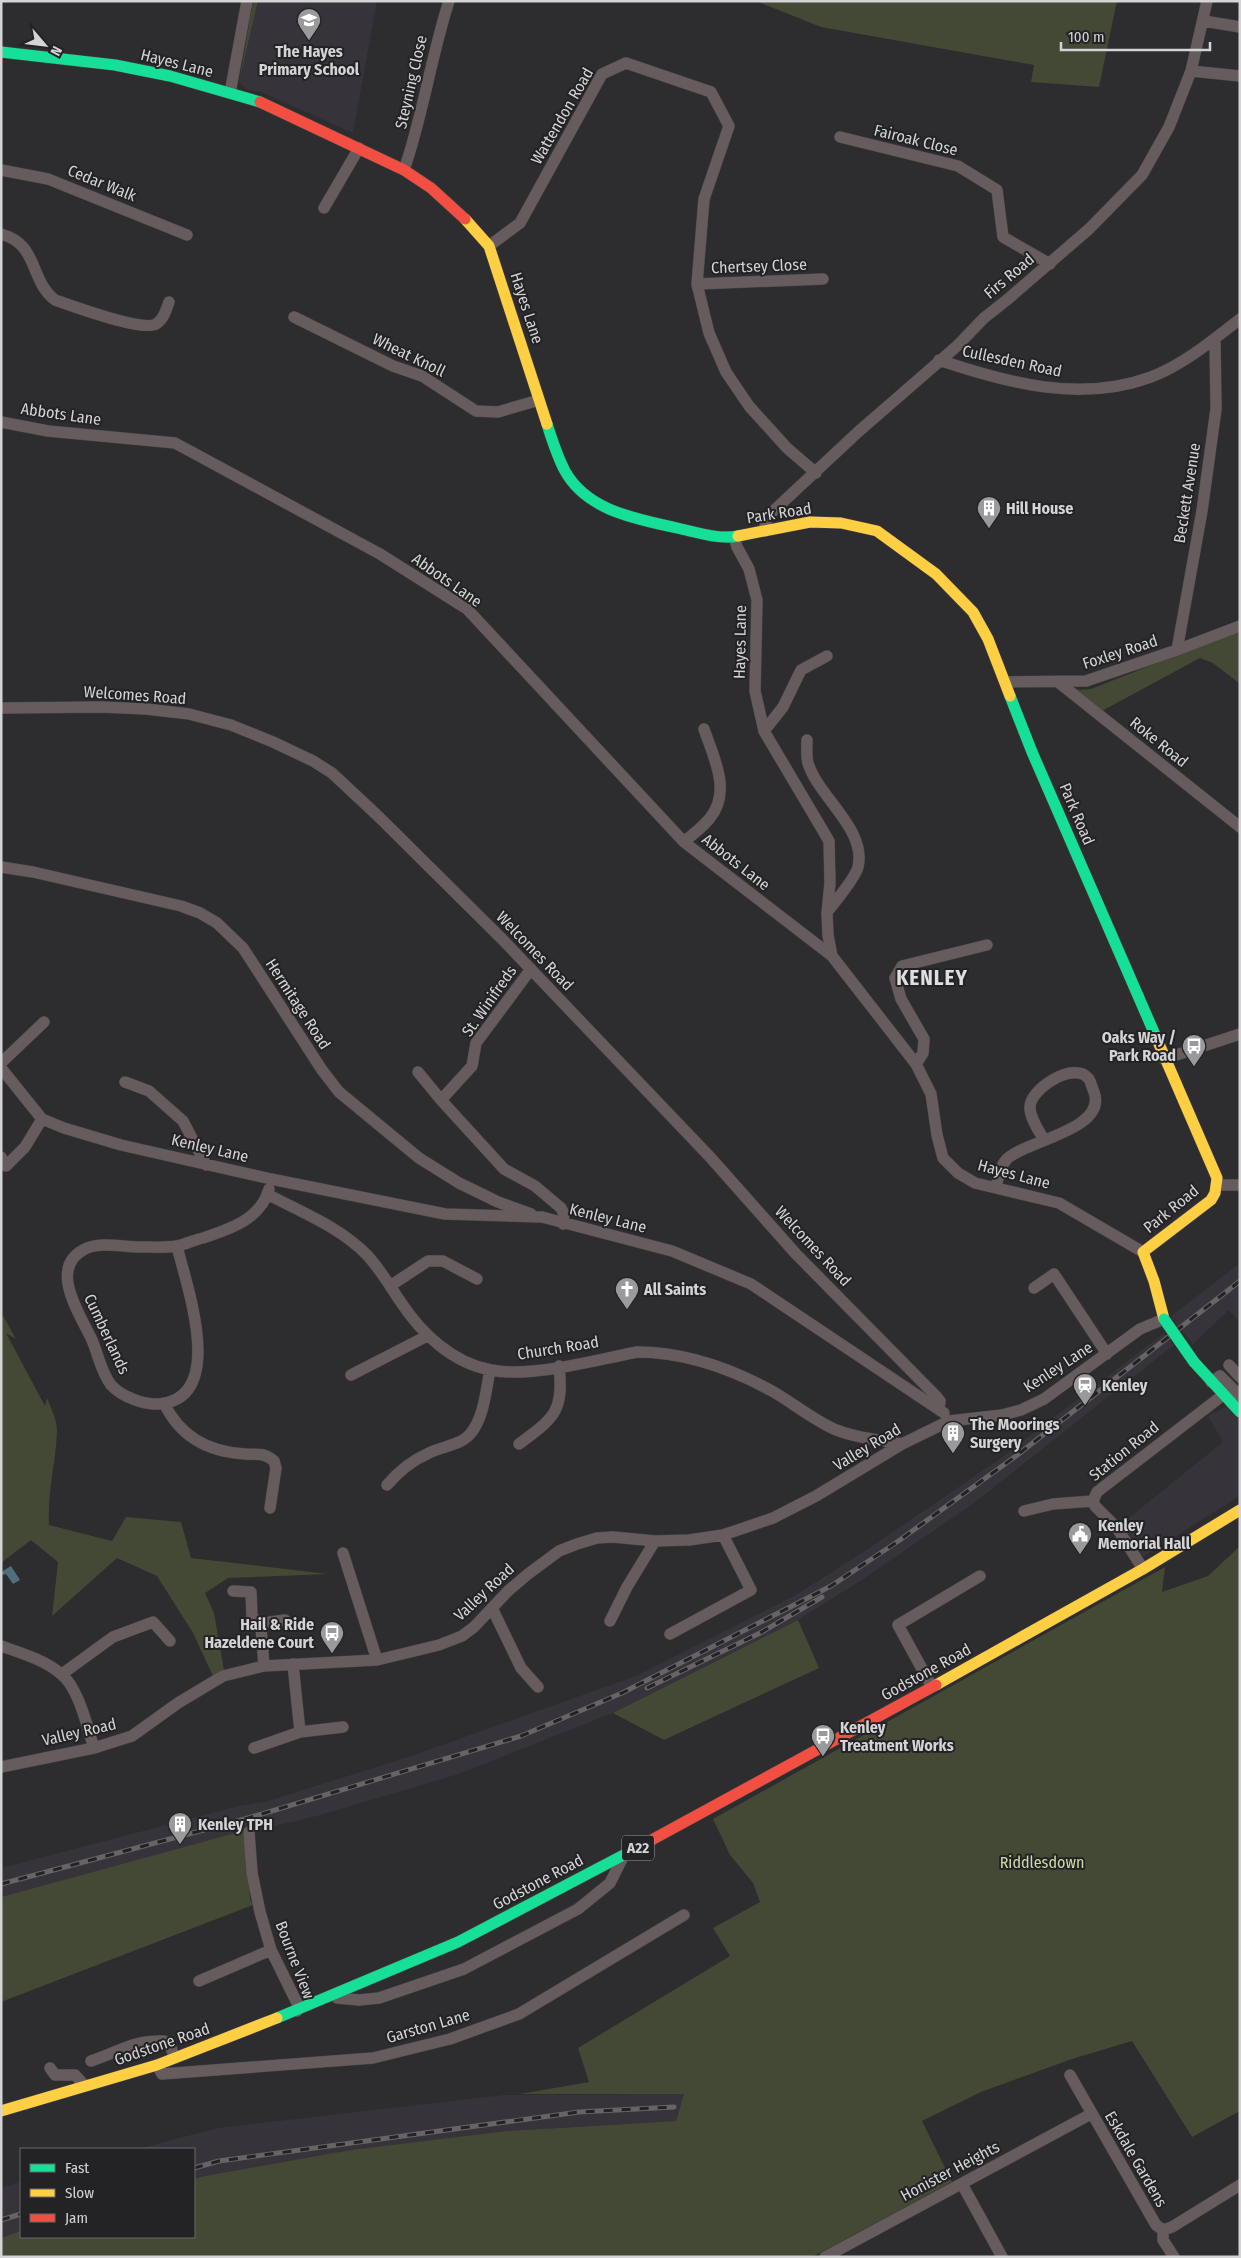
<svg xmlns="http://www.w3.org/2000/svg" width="1241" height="2258" viewBox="0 0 1241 2258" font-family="'Fira Sans Condensed',sans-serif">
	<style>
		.built { fill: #36333b }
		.green { fill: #434934 }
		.water { fill: #506f7a }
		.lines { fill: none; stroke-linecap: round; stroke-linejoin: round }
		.street-casing { stroke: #484749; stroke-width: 12 }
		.fast-casing { stroke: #484749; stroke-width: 12 }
		.slow-casing { stroke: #484749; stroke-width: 12 }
		.jam-casing { stroke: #484749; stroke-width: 12 }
		.street { stroke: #675c5d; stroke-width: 11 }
		.fast { stroke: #16e098; stroke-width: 11 }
		.slow { stroke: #ffcf43; stroke-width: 11 }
		.jam { stroke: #f24e42; stroke-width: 11 }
		.rail-casing { stroke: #696365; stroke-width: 5 }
		.rail { stroke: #232225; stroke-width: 3; stroke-dasharray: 9; stroke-linecap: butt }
		.fast-bridge-casing { stroke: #484749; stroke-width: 12; stroke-linecap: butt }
		.fast-bridge { stroke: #16e098; stroke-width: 11 }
		.labels { text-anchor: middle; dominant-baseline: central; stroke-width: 4; stroke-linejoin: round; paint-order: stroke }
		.shield { fill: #232225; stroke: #9f9ea0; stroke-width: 1 }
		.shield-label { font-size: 15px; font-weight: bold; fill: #d4d3d5 }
		.poi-label { font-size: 16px; font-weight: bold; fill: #d4d3d5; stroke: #232225; text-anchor: start }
		.street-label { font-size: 16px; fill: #d4d3d5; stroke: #232225 }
		.park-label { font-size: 16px; fill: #ccdba5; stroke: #232225 }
		.district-label { font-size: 21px; font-weight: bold; letter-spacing: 1px; fill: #e0dee2; stroke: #232225 }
	</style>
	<rect width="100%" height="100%" fill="#2d2c2e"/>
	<path class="built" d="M258 1H377L353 133 261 92 247 90 239 82Z
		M1240 1263V1323L1229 1310 1193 1344 1170 1317Z
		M1164 1333 1174 1345 974 1503 859 1582 798 1620 613 1713 459 1774 317 1816 250 1832 246 1830 1 1897V1868L239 1806 268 1801 408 1757 636 1676 794 1596 865 1551 1001 1458Z
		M1228 1405 1240 1415V1496L1141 1558 1120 1525 1223 1442 1208 1416Z
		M685 2094 676 2121 507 2131 194 2180V2149H139L217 2128 504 2095Z
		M21 2182V2233L1 2239V2188Z"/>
	<path class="green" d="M253 1H258L239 82Z
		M756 1H1117L1099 87 1031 82 1034 65 821 27Z
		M1240 630V684L1213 663 1200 658 1100 712 1067 687 1081 690 1091 689Z
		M1 1312 16 1339 6 1333 45 1406 47 1398C51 1408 57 1420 57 1431 56 1463 47 1492 49 1525L112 1541 126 1517 181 1522 191 1558 328 1574 228 1578 205 1593 214 1613 224 1670 213 1676 193 1633 157 1576 117 1558 52 1616 58 1562 31 1540 1 1563Z
		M1240 1546V2111L1192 2137 1132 2041 1072 2059 981 2092 922 2121 952 2182 812 2257H1V2238L21 2231V2237H194V2179L205 2176 351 2150 507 2131 676 2121 684 2094H520L589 2082 578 2048 730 1956 713 1928 760 1902 753 1883 730 1855 713 1819 1165 1567 1162 1592 1208 1576Z
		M798 1620 819 1668 664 1740 613 1713Z
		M246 1830 250 1899 253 1905 1 2002V1897Z"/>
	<path class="water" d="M11 1566 20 1580 13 1584 6 1574 3 1575 1 1572Z"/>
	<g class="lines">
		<g class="street-casing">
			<path id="street" d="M1204 21 1240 27
				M1191 71 1240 76
				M230 93 247 1
				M840 137 958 166 997 190 1003 237 1050 264
				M1 170 48 179 187 235
				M404 170C423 115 431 57 449 1
				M324 208 359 148
				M1 234C39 244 29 280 55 300 73 306 142 332 156 324 164 319 166 310 169 302
				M489 246 520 223 602 74 626 63 711 92 729 126 704 199 697 284 709 333 726 372 749 406 787 448 816 473
				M697 284 823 279
				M294 317 393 366 422 376 476 411 498 412 539 400
				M939 360C1007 383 1081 403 1151 377 1183 365 1213 340 1240 319
				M1 422 48 431 175 443 380 554 467 609 684 842 832 956
				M766 531 765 524 768 516 858 432 957 346 984 318 1008 299 1089 229 1142 175 1169 127 1191 71 1207 1
				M734 537 737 547 749 569 757 600 755 691 764 731 829 841 830 883 827 913 828 935 832 956 916 1064 931 1094 937 1135 943 1158 958 1173 975 1183 1059 1203 1143 1252
				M1177 650 1202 511 1216 409 1215 340
				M1005 682 1086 681 1177 650 1240 626
				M1058 682 1240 827
				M1 708 102 707 146 709 189 714 231 725 273 742 313 761 332 773 379 817 502 939 710 1157 796 1254 936 1396 940 1401 939 1409
				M764 731 783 707 801 670 827 656
				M807 740C807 747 806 756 808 763 818 797 867 829 858 867 856 877 835 902 828 911
				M684 842C693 834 703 827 710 818 732 791 713 756 704 729
				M1 867 33 872 181 906 200 913 217 923 243 948 322 1070 339 1092 419 1158 459 1183 498 1202 531 1214
				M531 969 476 1043 472 1066 441 1100 504 1169 535 1186 561 1208 564 1214 563 1224
				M1164 1059 1240 1034
				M1 1063 44 1022
				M916 1064 923 1053 924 1039 901 999 895 978 902 966 987 945
				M1 1068 42 1119 64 1128 121 1145 271 1179 445 1214 542 1217 672 1251 751 1284 944 1413
				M418 1072 441 1100
				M125 1082 149 1091 183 1121 206 1165
				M1 1157 6 1166 25 1147 42 1119
				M1217 1185H1240
				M996 1188C998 1178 1000 1166 1007 1159 1024 1141 1108 1130 1094 1092 1092 1088 1091 1081 1088 1078 1074 1061 1029 1089 1030 1108 1030 1118 1039 1131 1044 1140
				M267 1194C301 1212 340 1227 367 1255 380 1269 390 1286 400 1301 421 1333 452 1363 491 1370 532 1378 595 1360 637 1352 685 1352 730 1368 772 1391 793 1403 812 1419 834 1429 855 1438 880 1440 902 1444
				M177 1246C186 1285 228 1398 159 1404 144 1405 122 1397 111 1385 101 1372 98 1354 92 1340 80 1314 46 1266 87 1248 103 1242 123 1247 140 1247 152 1247 166 1248 177 1246 186 1244 194 1240 203 1238 230 1229 261 1219 269 1189
				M390 1286 428 1261H443L477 1279
				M1034 1288 1054 1274 1107 1354
				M1229 1365 1240 1377
				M351 1375 427 1336
				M1211 1382 1220 1376 1240 1396
				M164 1403C180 1437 209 1452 245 1454 257 1455 264 1452 274 1461L276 1468 270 1508
				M519 1444C554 1418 564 1412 559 1366
				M387 1485C398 1472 413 1460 429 1453 443 1446 462 1445 471 1433 484 1417 486 1390 490 1370
				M1024 1511 1053 1504 1093 1501
				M343 1553 377 1660
				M1143 1569 1117 1528 1095 1506 1093 1501 1097 1492 1223 1395
				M233 1591 251 1592 252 1618 263 1623
				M492 1608 521 1668 538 1687
				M610 1621 627 1587 655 1541
				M670 1634 751 1590 723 1535
				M1 1646C21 1653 45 1660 61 1674 79 1688 87 1727 94 1748
				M293 1664 300 1732
				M264 1666 261 1627 263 1623 285 1620
				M62 1674 113 1637 153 1622 170 1641
				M932 1687 898 1625 980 1576
				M254 1748 300 1732 343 1727
				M1 1767 94 1748 132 1736 178 1703 223 1676 264 1666 377 1660 439 1645 462 1636 474 1627 508 1591 528 1574 559 1551 577 1544 597 1538 613 1537 655 1541 689 1540 723 1535 773 1518 816 1496 902 1444 949 1421 1002 1415 1021 1410 1044 1399 1140 1329 1164 1319
				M249 1832 252 1873 260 1912 271 1950 298 2005 297 2011
				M199 1981 271 1950
				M337 1998 359 2000 379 1998 464 1969 578 1909 610 1883 622 1859
				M91 2061C119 2052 132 2040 164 2041L171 2048 175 2058
				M157 2065 162 2074 373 2058 450 2039 519 2014 684 1915
				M50 2068 55 2075H75L85 2086
				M1070 2075 1156 2225 1163 2230V2240L1174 2257
				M962 2184 1002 2257
				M1163 2230 1172 2227 1240 2185
				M825 2257 1091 2114"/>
		</g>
		<g class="fast-casing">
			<path id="fast" d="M1 52 115 65 170 76 260 102
				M547 424C552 440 557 456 565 471 587 511 637 519 677 528 696 532 719 540 738 536
				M1010 696 1032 752 1156 1037
				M1194 1362 1240 1412
				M277 2018 458 1942 635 1849"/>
		</g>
		<g class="slow-casing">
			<path id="slow" d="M465 219 489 246 547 424
				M738 536 810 522 841 523 877 531 936 574 973 612 988 639 1010 696
				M1156 1037 1217 1178 1215 1193 1211 1200 1143 1252 1154 1281 1164 1319
				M936 1685 1143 1569 1240 1510
				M1 2111 157 2065 277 2018"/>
		</g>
		<g class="jam-casing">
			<path id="jam" d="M260 102 404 170 431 188 465 219
				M635 1849 936 1685"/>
		</g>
		<use href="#street" class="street"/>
		<use href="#fast" class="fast"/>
		<use href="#slow" class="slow"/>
		<use href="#jam" class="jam"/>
		<g class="rail-casing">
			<path id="rail" d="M647 1688 760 1633 822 1597
				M1 1884 245 1819 521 1736 622 1693 831 1586 897 1542 1016 1456 1240 1281
				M194 2168 219 2161 579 2112 674 2107
				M1 2220 21 2214"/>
		</g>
		<use href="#rail" class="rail"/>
		<g class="fast-bridge-casing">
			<path id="fast-bridge" d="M1164 1319 1194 1362"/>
		</g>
		<use href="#fast-bridge" class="fast-bridge"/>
	</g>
	<defs>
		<g id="school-pin" transform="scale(1.25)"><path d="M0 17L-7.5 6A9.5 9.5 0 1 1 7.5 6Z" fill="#9a999b" stroke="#232225"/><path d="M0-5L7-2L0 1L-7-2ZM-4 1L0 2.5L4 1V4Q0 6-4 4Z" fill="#fff"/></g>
		<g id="building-pin" transform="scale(1.25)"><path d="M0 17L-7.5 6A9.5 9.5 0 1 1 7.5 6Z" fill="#9a999b" stroke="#232225"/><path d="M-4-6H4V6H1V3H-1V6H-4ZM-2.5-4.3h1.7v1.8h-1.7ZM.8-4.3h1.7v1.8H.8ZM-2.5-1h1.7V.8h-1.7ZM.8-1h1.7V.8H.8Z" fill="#fff"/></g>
		<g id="bus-pin" transform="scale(1.25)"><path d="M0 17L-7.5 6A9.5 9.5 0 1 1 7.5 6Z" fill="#9a999b" stroke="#232225"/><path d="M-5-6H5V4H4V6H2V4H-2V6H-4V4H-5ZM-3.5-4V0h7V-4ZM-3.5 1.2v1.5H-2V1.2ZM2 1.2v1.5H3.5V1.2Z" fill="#fff"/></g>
		<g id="church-pin" transform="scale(1.25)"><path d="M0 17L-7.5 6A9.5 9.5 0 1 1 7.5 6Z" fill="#9a999b" stroke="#232225"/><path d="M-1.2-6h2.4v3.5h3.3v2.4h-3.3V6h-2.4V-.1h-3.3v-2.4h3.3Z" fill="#fff"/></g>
		<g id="station-pin" transform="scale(1.25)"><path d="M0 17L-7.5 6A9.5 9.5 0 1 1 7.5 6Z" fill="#9a999b" stroke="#232225"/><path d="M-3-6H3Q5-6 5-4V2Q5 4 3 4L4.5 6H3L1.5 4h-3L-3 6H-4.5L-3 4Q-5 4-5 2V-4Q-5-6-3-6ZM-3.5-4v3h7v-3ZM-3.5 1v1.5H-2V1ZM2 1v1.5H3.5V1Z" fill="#fff"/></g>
		<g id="civic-pin" transform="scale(1.25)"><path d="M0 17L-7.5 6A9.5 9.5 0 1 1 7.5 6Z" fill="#9a999b" stroke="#232225"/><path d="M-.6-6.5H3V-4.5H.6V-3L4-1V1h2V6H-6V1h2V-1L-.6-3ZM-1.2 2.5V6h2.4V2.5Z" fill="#fff"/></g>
	</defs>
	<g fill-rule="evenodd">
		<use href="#school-pin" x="309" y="20"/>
		<use href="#building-pin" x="989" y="508"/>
		<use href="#bus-pin" x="1194" y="1046"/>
		<use href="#church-pin" x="627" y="1289"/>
		<use href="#station-pin" x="1085" y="1385"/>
		<use href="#building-pin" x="953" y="1433"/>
		<use href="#civic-pin" x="1080" y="1534"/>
		<use href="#bus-pin" x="332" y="1633"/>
		<use href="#bus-pin" x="823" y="1736"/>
		<use href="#building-pin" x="180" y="1824"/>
	</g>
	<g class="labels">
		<rect class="shield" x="622" y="1835.5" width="32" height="25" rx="4"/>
		<g class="shield-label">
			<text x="638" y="1848">A22</text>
		</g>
		<g class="poi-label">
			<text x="309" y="51" text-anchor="middle">The Hayes<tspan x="309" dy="18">Primary School</tspan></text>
			<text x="1006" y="508">Hill House</text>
			<text x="1176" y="1037" text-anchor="end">Oaks Way /<tspan x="1176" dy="18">Park Road</tspan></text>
			<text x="644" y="1289">All Saints</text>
			<text x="1102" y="1385">Kenley</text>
			<text x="970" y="1424">The Moorings<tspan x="970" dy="18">Surgery</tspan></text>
			<text x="1098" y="1525">Kenley<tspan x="1098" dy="18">Memorial Hall</tspan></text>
			<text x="314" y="1624" text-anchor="end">Hail &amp; Ride<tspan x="314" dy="18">Hazeldene Court</tspan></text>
			<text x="840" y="1727">Kenley<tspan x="840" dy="18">Treatment Works</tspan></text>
			<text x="198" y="1824">Kenley TPH</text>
		</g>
		<g class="street-label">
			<text transform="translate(177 63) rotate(14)">Hayes Lane</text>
			<text transform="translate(411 82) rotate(-77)">Steyning Close</text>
			<text transform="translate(562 116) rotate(-60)">Wattendon Road</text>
			<text transform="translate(916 140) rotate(14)">Fairoak Close</text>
			<text transform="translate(102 183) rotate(22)">Cedar Walk</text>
			<text transform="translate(759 266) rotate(-2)">Chertsey Close</text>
			<text transform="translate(1009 276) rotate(-40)">Firs Road</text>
			<text transform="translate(527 308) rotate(72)">Hayes Lane</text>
			<text transform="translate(409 355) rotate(26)">Wheat Knoll</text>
			<text transform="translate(1012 361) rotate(12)">Cullesden Road</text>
			<text transform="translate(61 414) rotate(8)">Abbots Lane</text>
			<text transform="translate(1187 493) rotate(-81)">Beckett Avenue</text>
			<text transform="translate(779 513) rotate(-9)">Park Road</text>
			<text transform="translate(447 580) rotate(35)">Abbots Lane</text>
			<text transform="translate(740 642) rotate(-89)">Hayes Lane</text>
			<text transform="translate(1120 652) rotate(-18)">Foxley Road</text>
			<text transform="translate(135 695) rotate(4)">Welcomes Road</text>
			<text transform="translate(1159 742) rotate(39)">Roke Road</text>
			<text transform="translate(1077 814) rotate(67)">Park Road</text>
			<text transform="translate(736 862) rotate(38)">Abbots Lane</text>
			<text transform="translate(535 951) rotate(46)">Welcomes Road</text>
			<text transform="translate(489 1001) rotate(-55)">St. Winifreds</text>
			<text transform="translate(298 1004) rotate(57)">Hermitage Road</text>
			<text transform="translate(210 1148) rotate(13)">Kenley Lane</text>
			<text transform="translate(1014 1174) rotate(15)">Hayes Lane</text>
			<text transform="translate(1171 1209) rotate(-39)">Park Road</text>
			<text transform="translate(608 1218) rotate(14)">Kenley Lane</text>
			<text transform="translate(813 1246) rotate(47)">Welcomes Road</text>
			<text transform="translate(107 1334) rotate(65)">Cumberlands</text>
			<text transform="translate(558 1348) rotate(-9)">Church Road</text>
			<text transform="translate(1058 1367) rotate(-33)">Kenley Lane</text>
			<text transform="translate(867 1447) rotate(-31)">Valley Road</text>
			<text transform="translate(1124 1451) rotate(-39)">Station Road</text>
			<text transform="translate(484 1592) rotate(-43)">Valley Road</text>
			<text transform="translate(926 1672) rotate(-29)">Godstone Road</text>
			<text transform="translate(79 1732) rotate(-13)">Valley Road</text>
			<text transform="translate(538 1882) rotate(-28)">Godstone Road</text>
			<text transform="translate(295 1960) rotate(69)">Bourne View</text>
			<text transform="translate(428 2026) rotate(-16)">Garston Lane</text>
			<text transform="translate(162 2044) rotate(-19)">Godstone Road</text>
			<text transform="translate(1136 2159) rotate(60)">Eskdale Gardens</text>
			<text transform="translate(950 2171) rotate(-28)">Honister Heights</text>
		</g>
		<g class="park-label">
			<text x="1042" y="1862">Riddlesdown</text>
		</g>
		<g class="district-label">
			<text x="932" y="978">KENLEY</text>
		</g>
	</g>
	<rect width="1241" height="2258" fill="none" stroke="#d4d3d5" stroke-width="5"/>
	<rect x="20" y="2148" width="175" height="90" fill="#232225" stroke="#6a696b"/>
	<rect x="30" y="2164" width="25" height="8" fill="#16e098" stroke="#6a696b"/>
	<text x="65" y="2173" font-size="15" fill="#d4d3d5">Fast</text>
	<rect x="30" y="2189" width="25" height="8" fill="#ffcf43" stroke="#6a696b"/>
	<text x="65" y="2198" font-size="15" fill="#d4d3d5">Slow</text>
	<rect x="30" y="2214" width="25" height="8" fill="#f24e42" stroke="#6a696b"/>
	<text x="65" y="2223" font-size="15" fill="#d4d3d5">Jam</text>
	<g transform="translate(45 45) rotate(118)" stroke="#232225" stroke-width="4" paint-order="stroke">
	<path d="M0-4L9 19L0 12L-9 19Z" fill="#d4d3d5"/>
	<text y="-8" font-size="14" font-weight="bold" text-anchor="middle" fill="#d4d3d5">N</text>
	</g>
	<path d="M1061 42v8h149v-8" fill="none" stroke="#d4d3d5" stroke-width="2.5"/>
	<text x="1068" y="42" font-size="15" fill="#d4d3d5" stroke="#232225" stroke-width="4" paint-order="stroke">100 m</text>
</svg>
